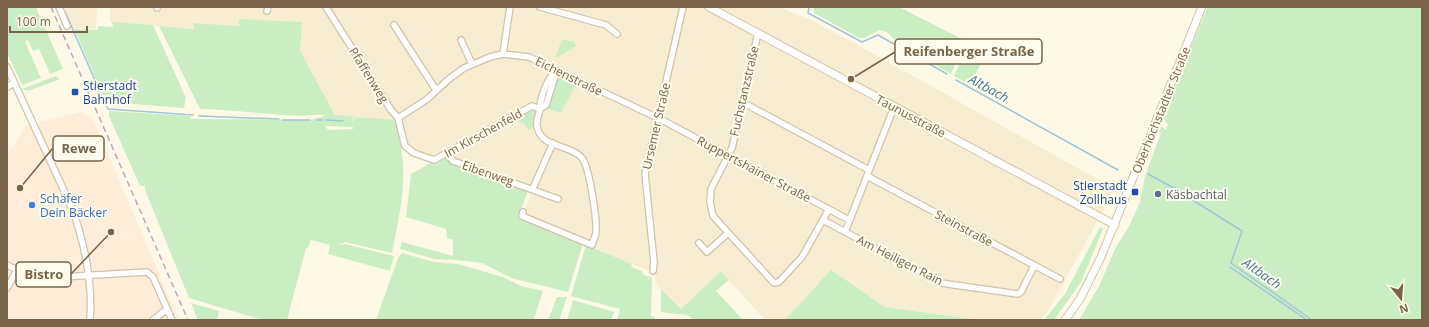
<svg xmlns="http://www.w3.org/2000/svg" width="1429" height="327" viewBox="0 0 1429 327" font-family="'Open Sans',sans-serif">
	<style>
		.residential { fill: #f6edd3 }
		.commercial { fill: #ffecd9 }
		.green { fill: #cbedc3; fill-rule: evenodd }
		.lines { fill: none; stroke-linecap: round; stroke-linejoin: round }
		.stream { stroke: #9ec6dc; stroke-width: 1.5 }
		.street-casing { stroke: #d0c3aa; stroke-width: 8 }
		.secondary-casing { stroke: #d4c5a8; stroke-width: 9 }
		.street { stroke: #fff; stroke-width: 5.5 }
		.secondary { stroke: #fff; stroke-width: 7 }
		.rail { stroke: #bfa3c9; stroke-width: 1.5; stroke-dasharray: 6 4; stroke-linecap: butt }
		.transit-dot { fill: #1a4fb4; stroke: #fffcee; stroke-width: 1.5 }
		.service-dot { fill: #5c6f8a; stroke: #fffcee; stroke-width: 1.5 }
		.shop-dot { fill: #3f7fe0; stroke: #fffcee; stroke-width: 1.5 }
		.labels { text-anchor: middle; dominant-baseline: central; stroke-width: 4; stroke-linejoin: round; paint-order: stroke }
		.street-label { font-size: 12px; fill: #796448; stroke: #fffcee }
		.transit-label { font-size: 12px; fill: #164399; stroke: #fffcee; text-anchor: start }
		.service-label { font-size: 12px; fill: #4e5e75; stroke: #fffcee; text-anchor: start }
		.shop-label { font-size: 12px; fill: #366cbe; stroke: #fffcee; text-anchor: start }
		.water-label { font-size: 13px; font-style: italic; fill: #427896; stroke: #fffcee }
		.leader { fill: none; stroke: #796448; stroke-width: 1.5 }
		.callout-dot { fill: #796448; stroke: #fffcee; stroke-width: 1.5 }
		.callout { fill: #fffcee; stroke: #796448; stroke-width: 1.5 }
		.callout-label { font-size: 13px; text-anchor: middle; font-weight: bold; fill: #796448 }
	</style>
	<rect width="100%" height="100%" fill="#fef9e6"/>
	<path class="residential" d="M59 7H97L96 29 69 28Z
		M108 7H779L813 21 856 44 1115 189 1048 311 1040 320H979L885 307 831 271 785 320H765L721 271 681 309 656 284 654 273 523 218 522 215 533 190 452 161 447 152 431 161 405 146 400 121 335 116 300 51 239 19V26L193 23 194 29 156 26 110 22V8Z"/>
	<path class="commercial" d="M80 112 92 117 179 320H7V156L25 126Z"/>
	<path class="green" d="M7 7H36L63 69 50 74 39 49 33 51 28 40 25 42 41 78 22 85 7 53Z
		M814 7H899L966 41 951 74 898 43 887 32 879 30 865 38H859L814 13Z
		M1208 7H1422V320H1079L1099 286 1115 249 1129 226 1140 202 1145 176 1161 133 1158 131 1161 126 1166 130 1168 125 1162 115Z
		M239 19 302 22 300 51 335 115 353 116V126L354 117 395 120C410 172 402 202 392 253L345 242 338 245 345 244 394 256 390 271 328 254 330 245 311 240 308 248H306L287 320H263L189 298 145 190V186H140L109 116V111L191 116 190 119 311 120 315 118 323 117 324 115C316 114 307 116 299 116 266 114 233 110 200 109L159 26 194 29 193 23 239 26ZM325 126H326L353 127V129L328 130Z
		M112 22 153 25 186 98 184 108 106 102 74 29 98 30V26L113 27Z
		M562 39 574 42 576 46 558 57 556 56Z
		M969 43 987 52 970 85 954 76Z
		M56 76 59 78 58 80 28 91 22 89Z
		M561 77 576 84 561 113 547 108 557 81Z
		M532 109 535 111 533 120 534 127 528 130 524 124 512 120Z
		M446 158 528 191 522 207V220L583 243 568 292 511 278 482 263 457 260 434 259 400 249 402 242 453 256V240L447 238 446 229 406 217 411 174 429 164Z
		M1100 227 1103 229 1081 282 1054 320H1044L1065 294Z
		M586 245 630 263 632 264 631 267 642 271 644 275 652 278 651 316 655 317V320H617L620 309 571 296Z
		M402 253 434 262 458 264 503 277 521 286 543 291 534 319 376 320 398 258Z
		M831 270 885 307 979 320H785Z
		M721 271 729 280 716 291 743 320H693L688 315 661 312V289L681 309Z
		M557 297H567L559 320H548Z
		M573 300 614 312 611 320H567Z
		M191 303 219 311 217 320H198Z"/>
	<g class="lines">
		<path class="stream" d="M809 7 808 13 862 42 878 35 947 74
			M66 14 104 101
			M956 80 1118 170
			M106 105 108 109 193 115
			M199 116 279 119
			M283 120H310
			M317 120H322
			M326 120 343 121
			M1148 174 1185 194
			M1191 199 1242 231 1231 263 1312 320H1321
			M1230 267 1307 320"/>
		<g class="street-casing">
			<path id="street" d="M59 7 67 26
				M157 7V8
				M326 7 391 110 398 118 405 146 414 153 434 160 532 106 540 109
				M540 7 606 25 617 34
				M267 11 268 7
				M394 25 436 90
				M758 33 732 148 711 189 710 202 713 216 774 283 779 282 802 257 829 209
				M461 40 472 64
				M503 54 510 7
				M7 67 72 208C85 245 93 281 90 320
				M7 87 14 83
				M742 102 869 170
				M540 109 546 105 557 70
				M398 118 426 100 449 79 464 68 490 57 503 54 529 57 662 120 849 220
				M447 153 453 161 558 199
				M867 176 1060 279
				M533 188 553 143
				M523 212 522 216 592 245C593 241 595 237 596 233 597 220 590 169 582 158 570 144 539 148 537 125 536 119 540 114 540 107 541 95 548 77 557 70
				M823 220 941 283 1018 294 1021 292 1034 266
				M845 232 894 107
				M699 243 707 252 728 233
				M7 265 26 274 44 278 147 272 153 277 172 320
				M653 271 654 262 645 174 683 7
				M7 288 17 270
				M153 320 167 309"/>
		</g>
		<g class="secondary-casing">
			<path id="secondary" d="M709 7 1115 225
				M1065 320 1080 299 1101 257 1202 7"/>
		</g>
		<use href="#street" class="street"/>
		<use href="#secondary" class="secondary"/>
		<path class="rail" d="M51 7 188 320"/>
	</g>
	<g class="transit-dot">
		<rect x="71" y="88" width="8" height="8" rx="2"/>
		<rect x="1131" y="188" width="8" height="8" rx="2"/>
	</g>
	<circle class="service-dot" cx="1158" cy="194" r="4"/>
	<circle class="shop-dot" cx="32" cy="205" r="4"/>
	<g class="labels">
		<g class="street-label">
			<text transform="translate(369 75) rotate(58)">Pfaffenweg</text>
			<text transform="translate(569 76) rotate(26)">Eichenstraße</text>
			<text transform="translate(744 91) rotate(-77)">Fuchstanzstraße</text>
			<text transform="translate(1161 110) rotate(-68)">Oberhöchstadter Straße</text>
			<text transform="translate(911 116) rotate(28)">Taunusstraße</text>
			<text transform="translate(656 126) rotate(-77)">Ursemer Straße</text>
			<text transform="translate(483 133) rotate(-29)">Im Kirschenfeld</text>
			<text transform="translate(754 169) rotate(28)">Ruppertshainer Straße</text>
			<text transform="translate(488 173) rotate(19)">Eibenweg</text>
			<text transform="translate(964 228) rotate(28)">Steinstraße</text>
			<text transform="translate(900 260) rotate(27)">Am Heiligen Rain</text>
		</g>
		<g class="transit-label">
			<text x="83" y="85">Stierstadt<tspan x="83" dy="14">Bahnhof</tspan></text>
			<text x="1127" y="185" text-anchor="end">Stierstadt<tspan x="1127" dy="14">Zollhaus</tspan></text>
		</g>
		<g class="service-label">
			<text x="1166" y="194">Käsbachtal</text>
		</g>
		<g class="shop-label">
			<text x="40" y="198">Schäfer<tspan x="40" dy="14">Dein Bäcker</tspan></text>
		</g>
		<g class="water-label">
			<text transform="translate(989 88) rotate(29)">Altbach</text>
			<text transform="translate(1262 273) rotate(35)">Altbach</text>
		</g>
	</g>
	<path class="leader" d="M851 79L895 52M20 188L53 148M111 232L71 274"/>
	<g class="callout-dot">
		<circle cx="851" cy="79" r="4"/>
		<circle cx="20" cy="188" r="4"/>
		<circle cx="111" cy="232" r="4"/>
	</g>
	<g class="callout">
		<rect x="895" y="39" width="147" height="25" rx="4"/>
		<rect x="53" y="136" width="51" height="25" rx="4"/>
		<rect x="16" y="262" width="55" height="25" rx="4"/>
	</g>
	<g class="callout-label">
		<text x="969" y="56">Reifenberger Straße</text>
		<text x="79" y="153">Rewe</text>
		<text x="44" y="279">Bistro</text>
	</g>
	<rect width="1429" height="327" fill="none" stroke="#796448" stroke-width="16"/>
	<g transform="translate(1401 299) rotate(163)" stroke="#fffcee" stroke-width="3" paint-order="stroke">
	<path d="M0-3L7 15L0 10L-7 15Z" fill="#796448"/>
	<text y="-6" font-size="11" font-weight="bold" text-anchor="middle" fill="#796448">N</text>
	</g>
	<path d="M10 26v6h77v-6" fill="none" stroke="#796448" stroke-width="2"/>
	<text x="16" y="26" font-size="12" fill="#796448" stroke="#fffcee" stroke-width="3" paint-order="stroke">100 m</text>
</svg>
